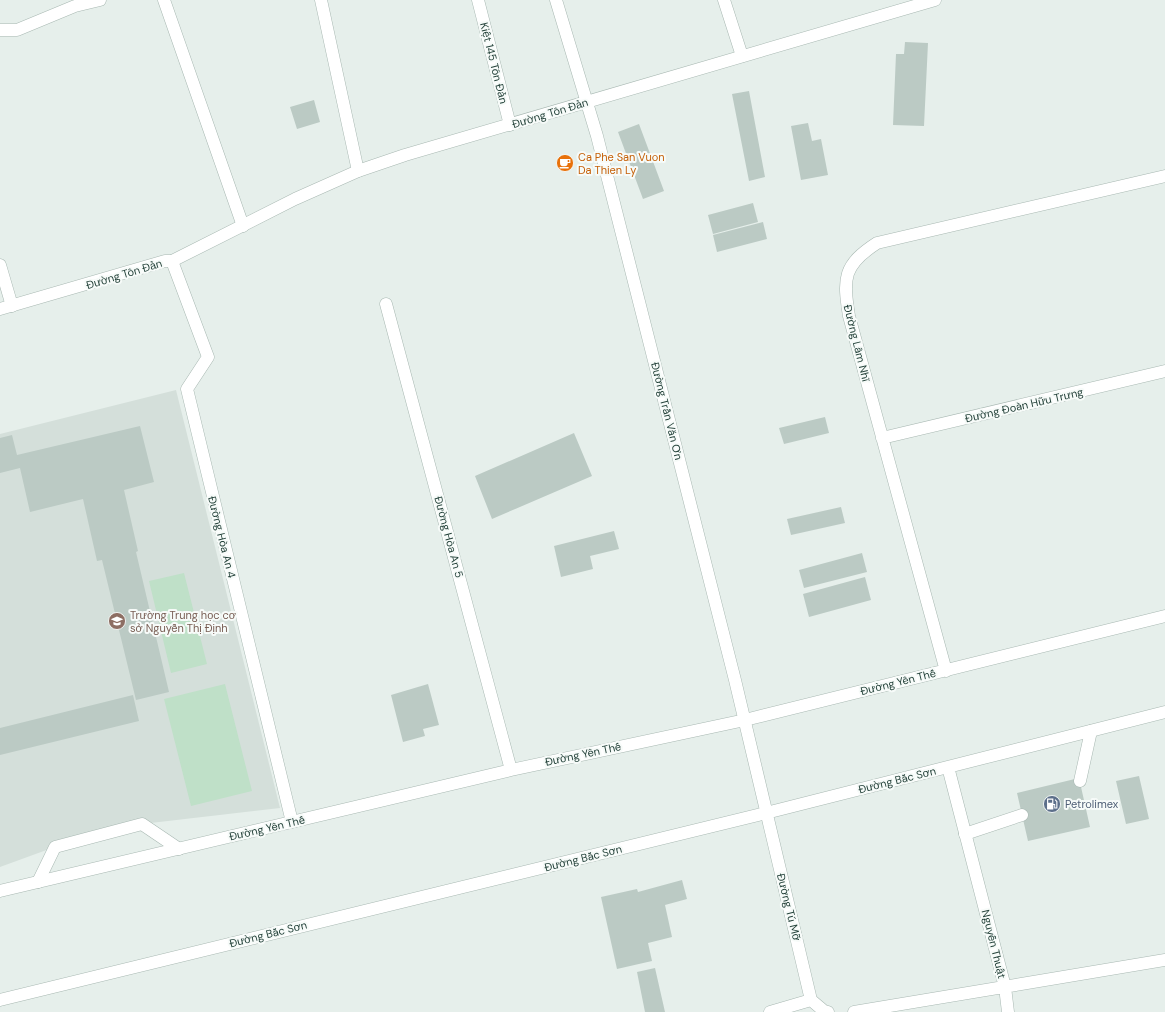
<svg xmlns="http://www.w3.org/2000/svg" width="1165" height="1012" viewBox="0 0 1165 1012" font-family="'DM Sans',sans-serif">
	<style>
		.built { fill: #d4dfda }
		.green { fill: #bfe0c8 }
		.building { fill: #bbcac4 }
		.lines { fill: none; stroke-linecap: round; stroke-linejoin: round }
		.service-casing { stroke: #a8b8b2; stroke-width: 13 }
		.minor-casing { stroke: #a8b8b2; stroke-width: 13 }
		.tertiary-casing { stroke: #a8b8b2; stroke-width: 13 }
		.service { stroke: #fff; stroke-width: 12 }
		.minor { stroke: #fff; stroke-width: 12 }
		.tertiary { stroke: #fff; stroke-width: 12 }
		.labels { text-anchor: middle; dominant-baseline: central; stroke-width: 4; stroke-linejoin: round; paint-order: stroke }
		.street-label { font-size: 11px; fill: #24423a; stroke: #f7fbf9 }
		.food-label { font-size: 11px; fill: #c56008; stroke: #f7fbf9; text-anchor: start }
		.education-label { font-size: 11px; fill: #785e54; stroke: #f7fbf9; text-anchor: start }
		.service-label { font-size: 11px; fill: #4e5e75; stroke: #f7fbf9; text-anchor: start }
	</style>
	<rect width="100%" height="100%" fill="#e6efeb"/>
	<path class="built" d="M176 390 280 808 142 824 63 844 0 867V434Z"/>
	<path class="green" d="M184 573 207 664 171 673 149 581Z
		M225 684 252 791 191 806 164 699Z"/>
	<path class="building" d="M905 42 928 43 924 126 893 125 896 54H904Z
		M749 91 765 177 749 181 732 94Z
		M314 100 320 122 297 129 290 107Z
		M808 123 812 141 821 139 828 175 801 180 791 126Z
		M639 124 664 191 643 199 618 132Z
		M753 203 758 222 713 234 708 215Z
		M763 222 767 239 717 252 713 235Z
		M825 417 829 433 784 444 779 428Z
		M140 426 154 482 124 490 138 551 136 552 169 692 136 700 102 560 97 561 83 499 30 512 20 468 0 473V438L12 435 17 455Z
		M574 433 592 476 492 519 475 476Z
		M841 507 845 523 791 535 787 519Z
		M614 531 619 549 590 556 593 569 561 577 554 546Z
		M862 553 867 572 804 588 799 570Z
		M865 577 871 600 809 617 803 594Z
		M428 684 439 725 423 729 425 736 403 742 391 695Z
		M133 695 139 721 0 755V728Z
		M1139 776 1149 819 1126 824 1116 781Z
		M1079 778 1090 827 1028 841 1017 793Z
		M682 880 687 899 665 905 672 937 648 943 652 961 617 969 601 897 637 889 638 892Z
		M655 968 665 1012H645L637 972Z"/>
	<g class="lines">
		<g class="service-casing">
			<path id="service" d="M1080 781 1091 731
				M965 834 1022 815
				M38 882 55 847 142 824 179 849"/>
		</g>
		<g class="minor-casing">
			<path id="minor" d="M164 0 243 226
				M321 0 358 171
				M478 0 510 125
				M556 0 597 136 735 680 811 1000
				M724 0 742 56
				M0 30H17L75 6 100 0
				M172 261 208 357 187 389 292 822
				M0 265 12 306
				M386 304 511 770
				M882 438 1165 371
				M946 671 849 316C843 278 843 265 877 243L1165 176
				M948 767 1005 987 1008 1012
				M0 891 511 770 745 720 1165 616
				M0 1000 766 813 1165 712
				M811 1000 824 1011 828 1012
				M770 1012 811 1000
				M854 1012 1165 960"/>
		</g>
		<g class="tertiary-casing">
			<path id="tertiary" d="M0 309 165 261H172L295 199 358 171 405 155 935 0"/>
		</g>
		<use href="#service" class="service"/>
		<use href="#minor" class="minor"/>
		<use href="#tertiary" class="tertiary"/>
	</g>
	<defs>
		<g id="cafe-disc" transform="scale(0.9)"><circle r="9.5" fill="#e8710a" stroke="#f7fbf9"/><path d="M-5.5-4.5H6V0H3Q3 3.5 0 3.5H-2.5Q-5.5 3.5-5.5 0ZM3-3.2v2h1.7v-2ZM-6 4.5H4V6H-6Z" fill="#fff"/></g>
		<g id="school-disc" transform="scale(0.9)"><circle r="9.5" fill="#8d6e63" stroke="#f7fbf9"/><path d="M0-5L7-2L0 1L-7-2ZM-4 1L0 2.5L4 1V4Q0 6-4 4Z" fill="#fff"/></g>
		<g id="fuel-disc" transform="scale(0.9)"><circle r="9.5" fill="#5c6f8a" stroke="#f7fbf9"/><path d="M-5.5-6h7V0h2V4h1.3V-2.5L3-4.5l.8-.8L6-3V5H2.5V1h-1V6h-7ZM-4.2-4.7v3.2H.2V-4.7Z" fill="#fff"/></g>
	</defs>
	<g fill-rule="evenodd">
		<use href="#cafe-disc" x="565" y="163"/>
		<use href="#school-disc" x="117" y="621"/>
		<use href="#fuel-disc" x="1052" y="804"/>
	</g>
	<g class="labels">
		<g class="street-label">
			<text transform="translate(494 63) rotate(76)">Kiệt 145 Tôn Đản</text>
			<text transform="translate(550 113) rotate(-17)">Đường Tôn Đản</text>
			<text transform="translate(124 274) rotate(-17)">Đường Tôn Đản</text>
			<text transform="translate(857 343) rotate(76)">Đường Lâm Nhĩ</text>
			<text transform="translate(1024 405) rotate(-13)">Đường Đoàn Hữu Trưng</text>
			<text transform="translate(667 411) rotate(76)">Đường Trần Văn Ơn</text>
			<text transform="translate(222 537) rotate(76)">Đường Hòa An 4</text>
			<text transform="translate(449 537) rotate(75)">Đường Hòa An 5</text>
			<text transform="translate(898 682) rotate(-14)">Đường Yên Thế</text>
			<text transform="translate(583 754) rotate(-12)">Đường Yên Thế</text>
			<text transform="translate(897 780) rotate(-14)">Đường Bắc Sơn</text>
			<text transform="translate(267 828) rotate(-13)">Đường Yên Thế</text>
			<text transform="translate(583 858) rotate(-14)">Đường Bắc Sơn</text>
			<text transform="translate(789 907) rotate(76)">Đường Tú Mỡ</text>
			<text transform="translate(268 934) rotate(-14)">Đường Bắc Sơn</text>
			<text transform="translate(994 944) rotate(76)">Nguyễn Thuật</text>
		</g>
		<g class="food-label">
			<text x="578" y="157">Ca Phe San Vuon<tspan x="578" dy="13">Da Thien Ly</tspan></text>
		</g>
		<g class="education-label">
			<text x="130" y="615">Trường Trung học cơ<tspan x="130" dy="13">sở Nguyễn Thị Định</tspan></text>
		</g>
		<g class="service-label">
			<text x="1065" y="804">Petrolimex</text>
		</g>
	</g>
</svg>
